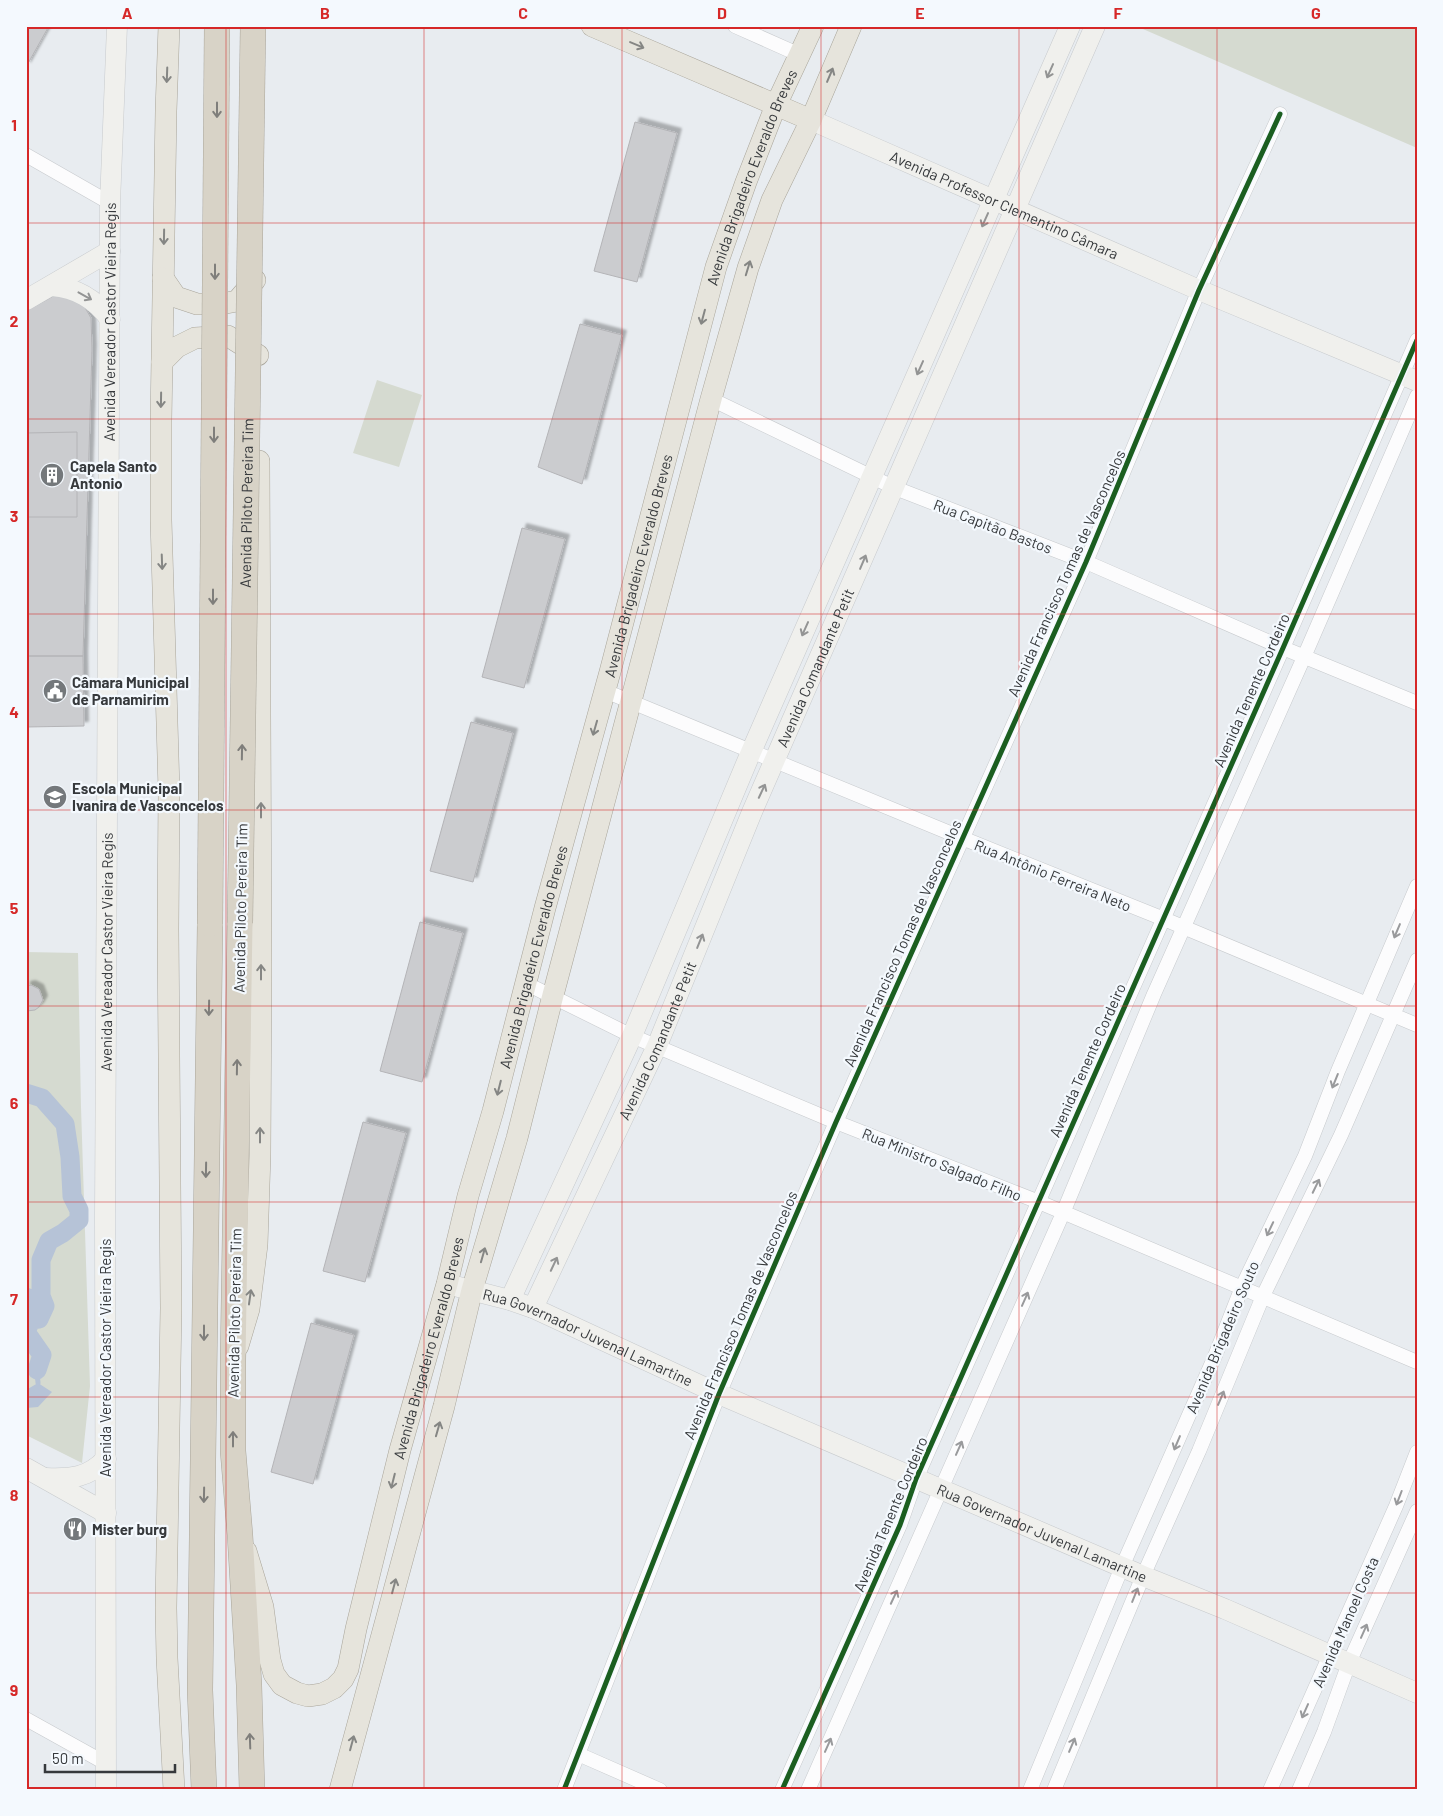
<svg xmlns="http://www.w3.org/2000/svg" width="1443" height="1816" viewBox="0 0 1443 1816" font-family="Barlow,sans-serif">
	<style>
		.green { fill: #d5dad0 }
		.water { fill: #b6c3d7 }
		.lines { fill: none; stroke-linecap: round; stroke-linejoin: round }
		.stream { stroke: #b6c3d7; stroke-width: 5 }
		.canal { stroke: #b6c3d7; stroke-width: 19 }
		.building { fill: #cbcccf; stroke: #b4b4b7; filter: url(#shadow) }
		.street-casing { stroke: #c7cacd; stroke-width: 15 }
		.secondary-casing { stroke: #c7cacd; stroke-width: 21 }
		.primary-casing { stroke: #a9a59a; stroke-width: 22 }
		.highway-casing { stroke: #a9a59a; stroke-width: 26 }
		.street { stroke: #fcfcfd; stroke-width: 14 }
		.secondary { stroke: #f0f0ed; stroke-width: 20 }
		.primary { stroke: #e6e4dc; stroke-width: 21 }
		.highway { stroke: #d8d3c7; stroke-width: 25 }
		.highway-bridge-casing { stroke: #a9a59a; stroke-width: 26; stroke-linecap: butt }
		.highway-bridge { stroke: #d8d3c7; stroke-width: 25 }
		.cycleway-casing { stroke: #f4f9fe; stroke-width: 8 }
		.cycleway { stroke: #1b5e20; stroke-width: 5 }
		.oneway { stroke: #858684 }
		.oneway2 { stroke: #939494 }
		.oneway3 { stroke: #7f7e7b }
		.oneway4 { stroke: #999a9c }
		.grid { fill: none; stroke: #d62828; stroke-width: 1; stroke-opacity: 0.55 }
		.labels { text-anchor: middle; dominant-baseline: central; stroke-width: 4.5; stroke-linejoin: round; paint-order: stroke }
		.street-label { font-size: 15px; fill: #36393c; stroke: #f4f9fe }
		.poi-label { font-size: 15px; font-weight: bold; fill: #36393c; stroke: #f4f9fe; text-anchor: start }
		.neatline { fill: none; stroke: #d62828; stroke-width: 2 }
		.grid-label { font-size: 16px; text-anchor: middle; font-weight: bold; fill: #d62828 }
	</style>
	<defs>
		<filter id="shadow"><feDropShadow dx="4.5" dy="-4.5" stdDeviation="1" flood-color="#0004"/></filter>
	</defs>
	<rect width="100%" height="100%" fill="#e8ecf0"/>
	<path class="green" d="M1136 26H1417V148Z
		M377 380 422 395 399 467 353 453Z
		M26 952 78 953 81 1107 90 1386 82 1463 26 1435Z"/>
	<path class="water" d="M38 1383 52 1392 38 1407 26 1408V1390Z"/>
	<g class="lines">
		<path class="stream" d="M37 1370 38 1383"/>
		<path class="canal" d="M26 1093 42 1098 65 1124 70 1157 72 1196 79 1210V1220L63 1233 49 1241 41 1260V1296L45 1306 39 1319 31 1320
			M26 1297 29 1299 31 1320 26 1332 42 1355 37 1370"/>
	</g>
	<path class="building" d="M26 26H49L26 67Z
		M635 122 677 133 637 282 594 271Z
		M57 294 83 304 91 318 92 349 83 656H26V311Z
		M580 324 622 335 582 484 538 467Z
		M77 432V517H26V433Z
		M522 528 565 539 524 688 482 677Z
		M26 656H83L84 726 26 727Z
		M471 722 513 733 473 882 430 871Z
		M420 922 463 933 422 1082 380 1071Z
		M31 985 39 989 43 1000 39 1007 35 1010 27 1011 26 986Z
		M363 1122 406 1133 365 1282 323 1271Z
		M311 1323 354 1335 313 1484 271 1472Z"/>
	<g class="lines">
		<g class="street-casing">
			<path id="street" d="M735 26 800 55
				M26 155 110 203
				M711 399 895 488 1086 562 1283 648 1417 703
				M605 691 962 838 1164 919 1417 1025
				M525 983 632 1036 836 1122 1039 1202 1417 1362
				M26 1719 107 1764
				M578 1754 660 1790
				M564 1790 719 1394 836 1122 1086 562 1199 290 1280 114
				M782 1790 900 1525 916 1479 1283 648 1417 340
				M808 1790 1063 1213 1154 994 1304 657 1417 396
				M1030 1790 1122 1567 1215 1356 1242 1287 1305 1156 1338 1071 1417 886
				M1054 1790 1143 1576 1199 1451 1263 1296 1341 1135 1417 960
				M1270 1790 1396 1506 1417 1452
				M1299 1790 1324 1732 1349 1663 1417 1511"/>
		</g>
		<g class="secondary-casing">
			<g id="secondary">
				<path id="s1" d="M811 120 1199 290 1417 381"/>
				<path d="M52 286C77 288 95 299 110 319"/>
				<path d="M26 300 110 251"/>
				<path id="s2" d="M447 1284 510 1300 533 1308 719 1394 1143 1576 1225 1609 1417 1693"/>
				<path d="M510 1300 632 1036 751 752 1070 26"/>
				<path id="s3" d="M533 1308 657 1046 752 812 1095 26"/>
				<path d="M26 1468 106 1513"/>
				<path d="M46 1478C71 1479 88 1478 106 1459"/>
				<path id="s4" d="M106 1790 105 1217 110 203 117 26"/>
			</g>
		</g>
		<g class="primary-casing">
			<g id="primary">
				<path d="M169 26 166 111 161 421V520L169 790 168 929 171 1308 166 1608 167 1658 174 1790"/>
				<path d="M592 26 811 120"/>
				<path d="M163 278 176 297 197 304H221L237 301 255 280"/>
				<path d="M162 362 177 347 195 338 228 336 258 355"/>
				<path d="M238 1346 249 1309 257 1245 260 1155 261 965 259 461"/>
				<path id="s5" d="M246 1551 263 1607 270 1660 274 1674 282 1685 297 1693 308 1696 322 1694 334 1688 343 1679 348 1669 356 1629 400 1450 447 1284 468 1196 493 1111 545 908 610 672 716 267 746 182 776 105 813 26"/>
				<path d="M340 1790 444 1406 472 1290 517 1138 553 995 711 399 748 268 772 200 811 120 851 26"/>
			</g>
		</g>
		<g class="highway-casing">
			<path id="highway" d="M240 923 233 1361V1451L240 1535 249 1685 252 1790
				M204 1790 200 1690 210 924"/>
		</g>
		<use href="#street" class="street"/>
		<use href="#secondary" class="secondary"/>
		<use href="#primary" class="primary"/>
		<use href="#highway" class="highway"/>
		<g class="highway-bridge-casing">
			<g id="highway-bridge">
				<path id="s6" d="M240 923 253 26"/>
				<path d="M210 924 217 26"/>
			</g>
		</g>
		<use href="#highway-bridge" class="highway-bridge"/>
		<g class="cycleway-casing">
			<path id="cycleway" d="M564 1790 719 1394 836 1122 1086 562 1199 290 1280 114
				M782 1790 900 1525 916 1479 1283 648 1417 340"/>
		</g>
		<use href="#cycleway" class="cycleway"/>
	</g>
	<defs><path id="oneway-shaft" d="M-6 0H5M1.5-3L5.5 0L1.5 3" fill="none" stroke-width="1.6" stroke-linecap="round" stroke-linejoin="round" transform="scale(1.25)"/></defs>
	<g class="oneway">
		<use href="#oneway-shaft" transform="translate(637 45) rotate(23)"/>
		<use href="#oneway-shaft" transform="translate(167 75) rotate(92)"/>
		<use href="#oneway-shaft" transform="translate(830 75) rotate(-67)"/>
		<use href="#oneway-shaft" transform="translate(164 237) rotate(91)"/>
		<use href="#oneway-shaft" transform="translate(748 268) rotate(-73)"/>
		<use href="#oneway-shaft" transform="translate(703 317) rotate(105)"/>
		<use href="#oneway-shaft" transform="translate(161 400) rotate(91)"/>
		<use href="#oneway-shaft" transform="translate(162 562) rotate(88)"/>
		<use href="#oneway-shaft" transform="translate(595 728) rotate(106)"/>
		<use href="#oneway-shaft" transform="translate(261 810) rotate(-90)"/>
		<use href="#oneway-shaft" transform="translate(261 972) rotate(-90)"/>
		<use href="#oneway-shaft" transform="translate(499 1088) rotate(104)"/>
		<use href="#oneway-shaft" transform="translate(260 1135) rotate(-90)"/>
		<use href="#oneway-shaft" transform="translate(483 1255) rotate(-74)"/>
		<use href="#oneway-shaft" transform="translate(250 1297) rotate(-82)"/>
		<use href="#oneway-shaft" transform="translate(438 1429) rotate(-74)"/>
		<use href="#oneway-shaft" transform="translate(393 1481) rotate(104)"/>
		<use href="#oneway-shaft" transform="translate(394 1586) rotate(-75)"/>
		<use href="#oneway-shaft" transform="translate(352 1743) rotate(-75)"/>
	</g>
	<g class="oneway2">
		<use href="#oneway-shaft" transform="translate(1050 71) rotate(114)"/>
		<use href="#oneway-shaft" transform="translate(985 220) rotate(114)"/>
		<use href="#oneway-shaft" transform="translate(85 296) rotate(29)"/>
		<use href="#oneway-shaft" transform="translate(920 368) rotate(114)"/>
		<use href="#oneway-shaft" transform="translate(863 562) rotate(-67)"/>
		<use href="#oneway-shaft" transform="translate(805 629) rotate(114)"/>
		<use href="#oneway-shaft" transform="translate(762 791) rotate(-65)"/>
		<use href="#oneway-shaft" transform="translate(700 941) rotate(-68)"/>
		<use href="#oneway-shaft" transform="translate(554 1264) rotate(-65)"/>
	</g>
	<g class="oneway3">
		<use href="#oneway-shaft" transform="translate(217 110) rotate(90)"/>
		<use href="#oneway-shaft" transform="translate(215 272) rotate(90)"/>
		<use href="#oneway-shaft" transform="translate(214 435) rotate(90)"/>
		<use href="#oneway-shaft" transform="translate(213 597) rotate(90)"/>
		<use href="#oneway-shaft" transform="translate(242 752) rotate(-89)"/>
		<use href="#oneway-shaft" transform="translate(209 1008) rotate(91)"/>
		<use href="#oneway-shaft" transform="translate(237 1067) rotate(-89)"/>
		<use href="#oneway-shaft" transform="translate(206 1170) rotate(91)"/>
		<use href="#oneway-shaft" transform="translate(204 1333) rotate(90)"/>
		<use href="#oneway-shaft" transform="translate(233 1439) rotate(-90)"/>
		<use href="#oneway-shaft" transform="translate(204 1495) rotate(91)"/>
		<use href="#oneway-shaft" transform="translate(250 1741) rotate(-92)"/>
	</g>
	<g class="oneway4">
		<use href="#oneway-shaft" transform="translate(1397 931) rotate(113)"/>
		<use href="#oneway-shaft" transform="translate(1335 1081) rotate(112)"/>
		<use href="#oneway-shaft" transform="translate(1316 1186) rotate(-64)"/>
		<use href="#oneway-shaft" transform="translate(1270 1229) rotate(115)"/>
		<use href="#oneway-shaft" transform="translate(1025 1299) rotate(-66)"/>
		<use href="#oneway-shaft" transform="translate(1221 1398) rotate(-67)"/>
		<use href="#oneway-shaft" transform="translate(1177 1443) rotate(113)"/>
		<use href="#oneway-shaft" transform="translate(959 1448) rotate(-66)"/>
		<use href="#oneway-shaft" transform="translate(1399 1498) rotate(111)"/>
		<use href="#oneway-shaft" transform="translate(1135 1595) rotate(-68)"/>
		<use href="#oneway-shaft" transform="translate(894 1597) rotate(-65)"/>
		<use href="#oneway-shaft" transform="translate(1364 1631) rotate(-66)"/>
		<use href="#oneway-shaft" transform="translate(1305 1711) rotate(114)"/>
		<use href="#oneway-shaft" transform="translate(828 1745) rotate(-66)"/>
		<use href="#oneway-shaft" transform="translate(1072 1745) rotate(-67)"/>
	</g>
	<path class="grid" d="M226 26V1790M424 26V1790M622 26V1790M821 26V1790M1019 26V1790M1217 26V1790M26 223H1417M26 419H1417M26 614H1417M26 810H1417M26 1006H1417M26 1202H1417M26 1397H1417M26 1593H1417"/>
	<defs>
		<g id="building-disc" transform="scale(1.25)"><circle r="9.5" fill="#74787b" stroke="#f4f9fe"/><path d="M-4-6H4V6H1V3H-1V6H-4ZM-2.5-4.3h1.7v1.8h-1.7ZM.8-4.3h1.7v1.8H.8ZM-2.5-1h1.7V.8h-1.7ZM.8-1h1.7V.8H.8Z" fill="#fff"/></g>
		<g id="civic-disc" transform="scale(1.25)"><circle r="9.5" fill="#74787b" stroke="#f4f9fe"/><path d="M-.6-6.5H3V-4.5H.6V-3L4-1V1h2V6H-6V1h2V-1L-.6-3ZM-1.2 2.5V6h2.4V2.5Z" fill="#fff"/></g>
		<g id="school-disc" transform="scale(1.25)"><circle r="9.5" fill="#74787b" stroke="#f4f9fe"/><path d="M0-5L7-2L0 1L-7-2ZM-4 1L0 2.5L4 1V4Q0 6-4 4Z" fill="#fff"/></g>
		<g id="restaurant-disc" transform="scale(1.25)"><circle r="9.5" fill="#74787b" stroke="#f4f9fe"/><path d="M-5-6h1v4h1v-4h1v4h1v-4h1v5L-1.5 .5V6h-2V.5L-5-1ZM5-6V6H3V1.5H1.5Q1.5-4 5-6Z" fill="#fff"/></g>
	</defs>
	<g fill-rule="evenodd">
		<use href="#building-disc" x="52" y="475"/>
		<use href="#civic-disc" x="55" y="691"/>
		<use href="#school-disc" x="55" y="797"/>
		<use href="#restaurant-disc" x="75" y="1529"/>
	</g>
	<g class="labels">
		<g class="street-label">
			<text stroke="none"><textPath href="#s5" startOffset="1766">Avenida Brigadeiro Everaldo Breves</textPath></text>
			<text stroke="none"><textPath href="#s1" startOffset="211">Avenida Professor Clementino Câmara</textPath></text>
			<text stroke="none"><textPath href="#s4" startOffset="1468">Avenida Vereador Castor Vieira Regis</textPath></text>
			<text stroke="none"><textPath href="#s6" startOffset="420">Avenida Piloto Pereira Tim</textPath></text>
			<text transform="translate(993 526) rotate(21)">Rua Capitão Bastos</text>
			<text stroke="none"><textPath href="#s5" startOffset="1361">Avenida Brigadeiro Everaldo Breves</textPath></text>
			<text transform="translate(1066 573) rotate(-66)">Avenida Francisco Tomas de Vasconcelos</text>
			<text stroke="none"><textPath href="#s3" startOffset="700">Avenida Comandante Petit</textPath></text>
			<text transform="translate(1251 690) rotate(-66)">Avenida Tenente Cordeiro</text>
			<text transform="translate(1053 875) rotate(22)">Rua Antônio Ferreira Neto</text>
			<text transform="translate(240 908) rotate(-89)">Avenida Piloto Pereira Tim</text>
			<text transform="translate(902 943) rotate(-66)">Avenida Francisco Tomas de Vasconcelos</text>
			<text stroke="none"><textPath href="#s4" startOffset="838">Avenida Vereador Castor Vieira Regis</textPath></text>
			<text stroke="none"><textPath href="#s5" startOffset="956">Avenida Brigadeiro Everaldo Breves</textPath></text>
			<text stroke="none"><textPath href="#s3" startOffset="295">Avenida Comandante Petit</textPath></text>
			<text transform="translate(1087 1060) rotate(-66)">Avenida Tenente Cordeiro</text>
			<text transform="translate(942 1164) rotate(22)">Rua Ministro Salgado Filho</text>
			<text transform="translate(234 1313) rotate(-89)">Avenida Piloto Pereira Tim</text>
			<text transform="translate(740 1315) rotate(-67)">Avenida Francisco Tomas de Vasconcelos</text>
			<text transform="translate(1222 1337) rotate(-67)">Avenida Brigadeiro Souto</text>
			<text stroke="none"><textPath href="#s2" startOffset="151">Rua Governador Juvenal Lamartine</textPath></text>
			<text stroke="none"><textPath href="#s5" startOffset="551">Avenida Brigadeiro Everaldo Breves</textPath></text>
			<text transform="translate(105 1358) rotate(-90)">Avenida Vereador Castor Vieira Regis</text>
			<text transform="translate(890 1514) rotate(-67)">Avenida Tenente Cordeiro</text>
			<text stroke="none"><textPath href="#s2" startOffset="646">Rua Governador Juvenal Lamartine</textPath></text>
			<text transform="translate(1345 1622) rotate(-66)">Avenida Manoel Costa</text>
		</g>
		<g class="poi-label">
			<text x="70" y="466">Capela Santo<tspan x="70" dy="17">Antonio</tspan></text>
			<text x="72" y="682">Câmara Municipal<tspan x="72" dy="17">de Parnamirim</tspan></text>
			<text x="72" y="788">Escola Municipal<tspan x="72" dy="17">Ivanira de Vasconcelos</tspan></text>
			<text x="92" y="1529">Mister burg</text>
		</g>
	</g>
	<rect width="1443" height="1816" fill="none" stroke="#f4f9fe" stroke-width="55"/>
	<path d="M45 1764v8h130v-8" fill="none" stroke="#36393c" stroke-width="2.5"/>
	<text x="52" y="1764" font-size="15" fill="#36393c" stroke="#f4f9fe" stroke-width="4" paint-order="stroke">50 m</text>
	<rect x="28" y="28" width="1388" height="1760" class="neatline"/>
	<g class="grid-label">
		<text x="127" y="19">A</text>
		<text x="325" y="19">B</text>
		<text x="523" y="19">C</text>
		<text x="722" y="19">D</text>
		<text x="920" y="19">E</text>
		<text x="1118" y="19">F</text>
		<text x="1316" y="19">G</text>
		<text x="14" y="131">1</text>
		<text x="14" y="327">2</text>
		<text x="14" y="522">3</text>
		<text x="14" y="718">4</text>
		<text x="14" y="914">5</text>
		<text x="14" y="1109">6</text>
		<text x="14" y="1305">7</text>
		<text x="14" y="1501">8</text>
		<text x="14" y="1696">9</text>
	</g>
</svg>
